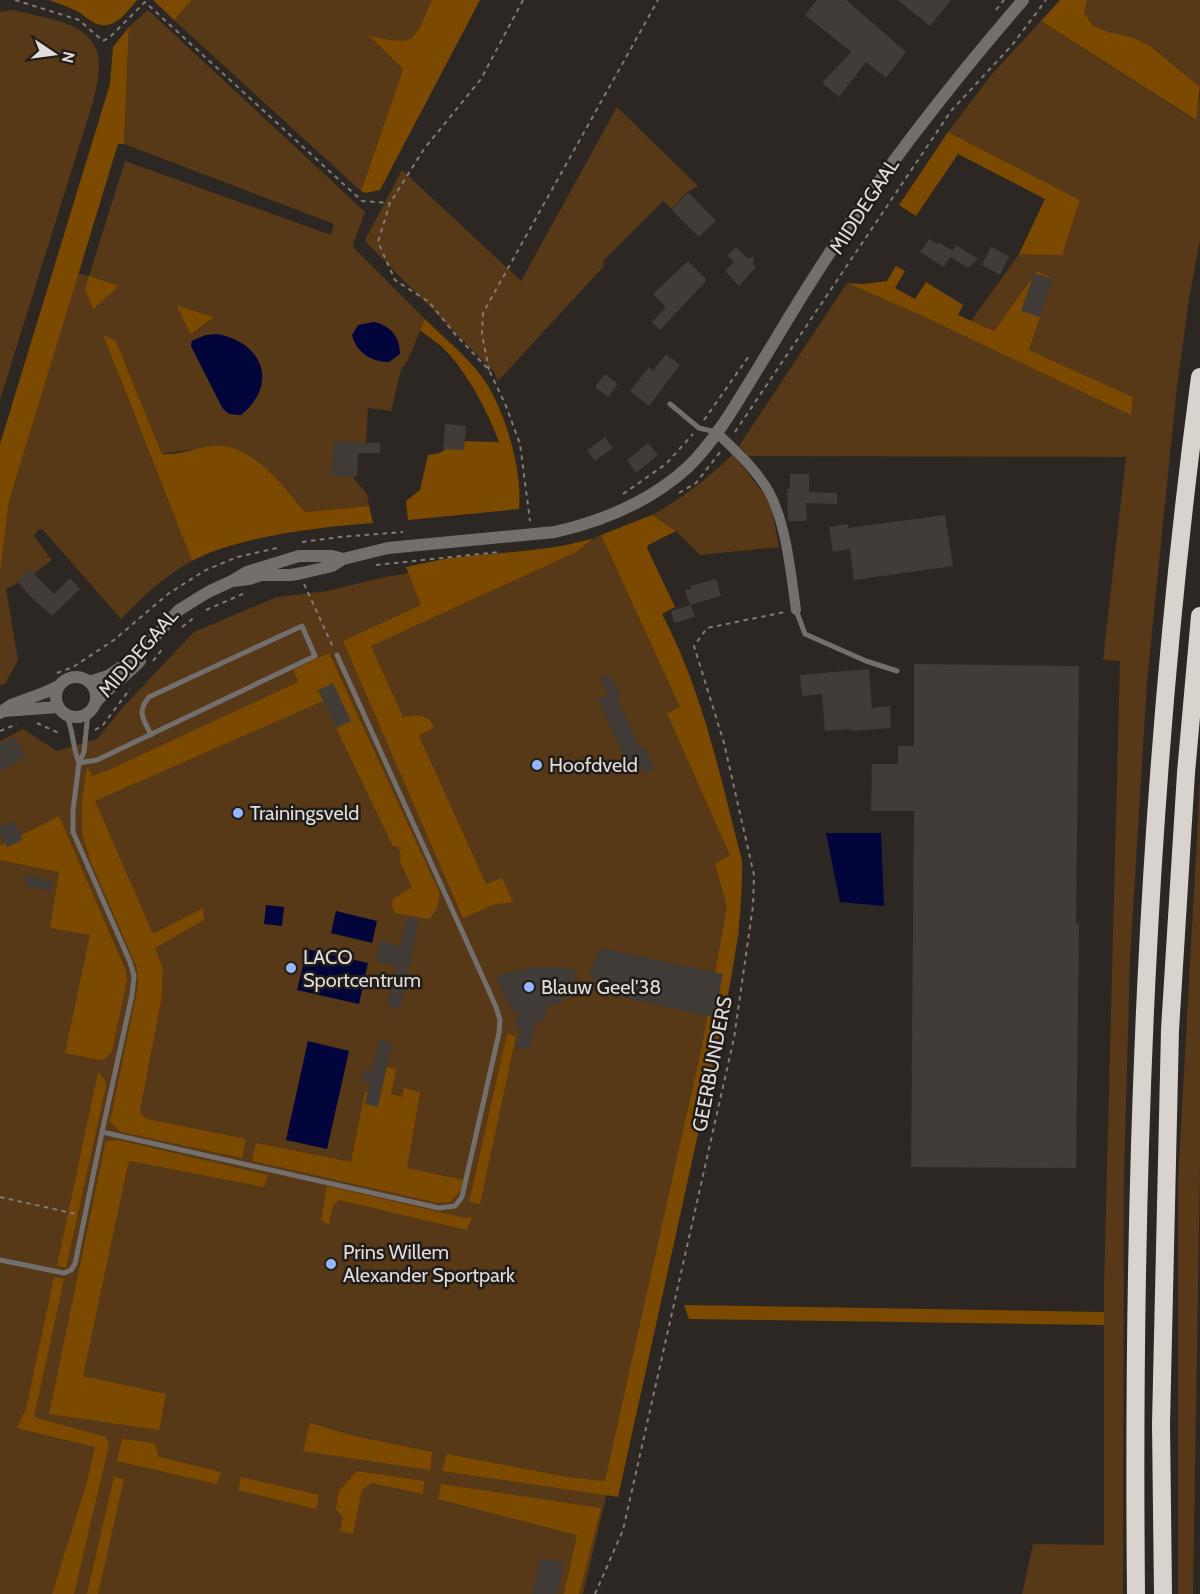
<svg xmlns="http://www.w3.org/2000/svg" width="1200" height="1594" viewBox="0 0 1200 1594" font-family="Cabin,sans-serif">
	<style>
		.green { fill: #573817; fill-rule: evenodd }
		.forest { fill: #7c4900 }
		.water { fill: #01053c }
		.building { fill: #413c37 }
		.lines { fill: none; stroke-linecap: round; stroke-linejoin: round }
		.path { stroke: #807c78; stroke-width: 2; stroke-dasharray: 4.5 4.5; stroke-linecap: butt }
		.service { stroke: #726f6d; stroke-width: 5 }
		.minor { stroke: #726f6d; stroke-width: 10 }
		.tertiary { stroke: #726f6d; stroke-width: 12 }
		.motorway { stroke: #d9d3cd; stroke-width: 18 }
		.poi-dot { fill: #96b6fd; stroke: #221d19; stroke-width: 2 }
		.labels { text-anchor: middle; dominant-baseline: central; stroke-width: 5; stroke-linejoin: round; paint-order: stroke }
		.street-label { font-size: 20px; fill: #dfdcd9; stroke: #221d19 }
		.poi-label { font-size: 20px; fill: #dfdcd9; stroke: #221d19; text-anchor: start }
	</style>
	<rect width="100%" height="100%" fill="#2c2722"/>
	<path class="green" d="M192 0H432L414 38 405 43 370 37 403 69 361 191 174 20Z
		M1087 0H1200V87L1149 45 1131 37 1109 32 1093 26 1084 12Z
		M13 10C47 19 103 22 99 70 98 81 95 92 93 102L0 400V12Z
		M148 10 365 212 353 244 354 248 425 319 408 360 401 370 391 411 368 408 366 443H357L352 476 367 494 369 506 305 512 291 495 195 449 162 454 116 341 120 379 192 561C165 576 143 596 121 619L42 529 38 530 34 536 52 560 28 578 6 589 18 660 5 684 0 686V576L9 501 77 273 89 276 125 161 331 235 334 224 124 144 129 27ZM176 305 214 317 213 318 193 334 190 333ZM206 335 223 409 191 346 192 341Z
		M1041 21 1195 120 1200 94V240L1189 299 1176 395 1147 682 1130 959 1124 1176 1123 1594H1022L1033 1544 1104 1545V1285L1120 661 1103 660 1126 457 748 456 739 446 847 283 929 319 1133 397 1029 350 1053 279 1037 272 994 331 971 321 1019 254H1062L1080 200 948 132 993 73Z
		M617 107 698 186 686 193 672 209 663 201 603 261 604 266 498 381 494 372 366 242V238L402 170 521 281Z
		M733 454 764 494 772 510 779 547 700 555 676 531 652 515C683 498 708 478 733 454Z
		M601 535 681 708 737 859 739 935 583 1594H0V741L23 729 57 751 97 739 124 706 194 632 277 597 327 591 385 577 587 543Z
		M1200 782V1168L1193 1594H1178V1180Z"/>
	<path class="forest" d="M48 0H137C125 15 111 34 91 21 86 18 83 15 79 12 69 7 58 3 48 0Z
		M153 0H192L174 20Z
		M432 0H480L380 190 365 193 361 191 403 69 369 36C419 46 411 44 432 0Z
		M1060 0H1087L1084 12 1093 26 1109 32 1131 37 1149 45 1200 87 1196 120 1041 21Z
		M129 27 124 144H118L9 501 0 575V444L110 84 113 47Z
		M948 132 1080 200 1062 255 1019 254 1045 199 958 154 916 216 899 205Z
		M896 266 905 271 895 288 915 299 926 282 963 305 958 315 994 331 1037 271 1053 279 1029 350 1133 397 1131 415 929 319 847 283 863 284 887 281Z
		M89 276 119 286 93 309 85 289Z
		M176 305 214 317 192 334 190 333Z
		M425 319C443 337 464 354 480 374 504 405 523 470 519 509L408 520 406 501 420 490 428 455 440 453 456 441 499 442C488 412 468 374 446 351 439 343 428 337 420 330Z
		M103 335 116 341 162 454C178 456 197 447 213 446 251 442 284 487 305 512L369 506 373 523C321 527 238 536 192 561Z
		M652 515 676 531 648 545 647 548 675 607 662 614C703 692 720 776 742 861 744 944 719 1035 702 1116 674 1243 646 1370 618 1497L442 1471 447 1454 567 1477 605 1481 702 1046 727 906 715 864 730 855 667 713 680 707 601 535Z
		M594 538 576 552 371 646 403 717C416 715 427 713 434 727L419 736 486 884 502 878 513 902 493 905 463 918 343 641 421 605 406 567C421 564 436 560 452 558 500 552 548 552 594 538Z
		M329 653 440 894C438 905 437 911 429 919L395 913 392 906 393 899 412 887 400 862 401 856 398 846H393L323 701 95 801 152 932 155 933 203 908 204 920 155 948 163 969 161 1001 140 1110 141 1114 147 1119 246 1139 242 1158 121 1132 110 1122 138 986 137 968 90 860 82 833V800L87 767 92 776 111 769 298 682 293 670Z
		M59 816 126 971 127 980 112 1051 106 1058 101 1060 65 1053 90 935 50 928 59 872 0 860V846Z
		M507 1034 516 1036 480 1204 469 1202Z
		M387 1067 396 1069 391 1094 402 1097 404 1088 420 1092 407 1168 463 1180 461 1190 450 1202 438 1203 253 1161V1156L256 1143 351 1162 365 1092 380 1095Z
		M98 1072 105 1080 106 1086 66 1268 57 1266Z
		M118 1140 268 1175 264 1187 130 1161 128 1164 83 1376 166 1394 159 1430 49 1414 106 1141Z
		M327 1186 465 1218 472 1217 467 1230 339 1200 333 1206 329 1225 321 1220Z
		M54 1277 64 1279 34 1417 106 1437 109 1445 74 1594H52L87 1482 95 1447 17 1428 26 1409Z
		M684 1305 1104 1312V1325L689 1319Z
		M310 1423 354 1436 432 1452 430 1470 303 1451Z
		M122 1439 154 1443 159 1457 221 1472 217 1484 117 1461Z
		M357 1471 424 1481 423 1494 371 1483 362 1490 353 1534 340 1531 343 1517 336 1509 339 1491Z
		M114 1477 124 1479 98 1594H87Z
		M241 1477 319 1495 316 1509 238 1490Z
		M441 1484 601 1508 579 1594H564L577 1535 438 1499Z"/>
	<path class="water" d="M374 322C391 326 400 337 400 354L389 362C371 362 356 352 352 335L358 325Z
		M217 334C263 342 279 384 241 415L229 414 223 409 191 346 192 341 206 335Z
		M826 833H881L884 906 840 902Z
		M266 905 284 907 282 926 264 924Z
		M336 911 377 921 372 943 331 933Z
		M307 949 368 963 359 1004 297 990Z
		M308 1041 349 1051 327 1149 286 1140Z"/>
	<path class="building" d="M817 0H846L906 52 886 78 866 62 839 97 822 83 851 52 805 15Z
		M898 0H951L930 26Z
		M688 192 716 221 699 237 672 210Z
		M929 239 937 244 938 242 953 251 956 245 978 259 968 268 950 257 944 267 920 252Z
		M736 247 747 258 754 257 753 264 756 267 739 286 725 271 734 262 727 256Z
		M991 247 1009 256 1000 275 982 265Z
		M688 261 707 280 660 330 652 322 666 307 653 294Z
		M1034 273 1053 279 1040 317 1021 311Z
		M666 354 680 365 649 406 630 391 649 367 653 371Z
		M605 374 618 384 608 397 595 387Z
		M445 424 466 426 464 450 443 449Z
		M605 437 613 448 595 461 587 450Z
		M334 442 380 443V453H358L357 476H331Z
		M648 443 658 455 636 473 627 460Z
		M790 474H809V492L837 493V504L806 503 807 521H788L787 489H790Z
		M945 515 953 566 854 580 850 549 833 552 829 527 848 524V528Z
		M29 569 54 594 70 578 80 589 52 616 30 596 17 581Z
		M716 579 721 596 690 605 685 590 691 589 690 586Z
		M691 605 695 617 674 623 671 611Z
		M914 664 1079 666 1076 923 1079 924 1076 1168 911 1167 914 811H871L872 764H898V746H914Z
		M869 669 872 708 890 706 891 728 851 731V729L825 731 822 694 802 696 800 675Z
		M610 674 621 697 617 699 630 726 640 748 644 746 655 769 644 774 637 758 627 762 600 705 598 699 608 695 600 678Z
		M333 683 351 721 336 728 318 690Z
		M15 737 26 757 0 771V744Z
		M14 821 23 840 7 847 0 832V827Z
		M27 875 52 881 50 891 25 886Z
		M407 917 419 920 400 1009 387 1005 396 966 376 961 380 941 400 946Z
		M600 948 723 974 718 998H721L717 1018 598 992 601 981 589 976Z
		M534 967H558L577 970 574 980 570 979 565 998 562 997 561 1005 553 1003V1006L548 1005 544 1023 536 1021 529 1050 516 1047 520 1028 515 1026 519 1011 512 1010 507 999 502 998 503 992 496 976Z
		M379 1040 392 1042 378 1107 365 1104 370 1082 361 1080 364 1070 372 1071Z
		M541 1557 564 1563 557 1594H532Z"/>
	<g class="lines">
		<path class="path" d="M15 0 79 20 103 41 110 37 145 2 362 201 390 203
			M523 0 481 79 424 149 390 203 378 242 395 280 429 302 454 333 489 370 506 406 520 444 530 521
			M996 10 1004 0
			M489 370 482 334 483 313 658 0
			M704 420 749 356
			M735 432 951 111 1013 44 1046 0
			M679 493 696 483 721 451
			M623 494 666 464 693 434
			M302 542 340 537 403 532
			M376 565 499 552
			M304 584 333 647
			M206 610 245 593
			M182 627 196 616
			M153 661 164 647
			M57 673 73 667 114 640 168 594 204 571 237 557 281 547
			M37 723 61 734
			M95 730 103 725 130 689
			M0 731 17 724
			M0 1197 76 1214
			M595 1594 623 1530 734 1038 753 906 754 875 724 743 694 646 707 628 785 612"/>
		<path class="service" d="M670 404 699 428 716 432
			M796 610 805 634 866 661 897 671
			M66 715C74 730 72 747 79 763
			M79 763 97 760 315 656 302 626 149 697C136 713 144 719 151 735
			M102 1132 439 1208 455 1206 462 1197 499 1033 500 1020 496 1007 480 971 337 655
			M0 1260 64 1273 71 1270 75 1264 102 1132 132 995 134 976 130 962 73 832V810L79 763 84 752 88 712"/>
		<path class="minor" d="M716 432C735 450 756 469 769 492 786 523 791 574 796 610"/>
		<path class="tertiary" d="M232 581 249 579 261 575H291L302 573 332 566 343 559 388 548 555 532C603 521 651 501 688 467 712 444 732 411 749 383 777 338 803 292 833 248 890 161 955 79 1023 0
			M56 697a20 20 0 1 1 40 0a20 20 0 1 1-40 0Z
			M89 682 108 676 129 662 140 648 151 641 179 610 208 592 232 581 247 572 299 556H332L343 559
			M95 703C109 687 126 676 140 661
			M4 711 58 707
			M0 713 11 705 46 692 59 686"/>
		<path class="motorway" d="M1136 1594C1132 1188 1146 780 1200 377
			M1163 1594 1161 1424 1170 1030 1186 773 1200 616"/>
	</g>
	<g class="poi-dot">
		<circle cx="537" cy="765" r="6"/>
		<circle cx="238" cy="813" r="6"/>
		<circle cx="291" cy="968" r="6"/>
		<circle cx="529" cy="987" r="6"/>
		<circle cx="331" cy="1264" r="6"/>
	</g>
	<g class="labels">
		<g class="street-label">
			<text transform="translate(864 206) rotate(-57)">MIDDEGAAL</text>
			<text transform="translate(138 653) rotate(-49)">MIDDEGAAL</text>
			<text transform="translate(712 1064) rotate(-79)">GEERBUNDERS</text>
		</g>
		<g class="poi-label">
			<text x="549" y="765">Hoofdveld</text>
			<text x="250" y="813">Trainingsveld</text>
			<text x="303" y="957">LACO<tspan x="303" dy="23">Sportcentrum</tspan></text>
			<text x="541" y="987">Blauw Geel'38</text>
			<text x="343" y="1252">Prins Willem<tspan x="343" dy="23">Alexander Sportpark</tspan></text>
		</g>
	</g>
	<g transform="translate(54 54) rotate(103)" stroke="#221d19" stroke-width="4.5" paint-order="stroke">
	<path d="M0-4.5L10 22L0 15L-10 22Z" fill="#dfdcd9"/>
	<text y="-9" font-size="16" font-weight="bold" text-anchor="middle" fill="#dfdcd9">N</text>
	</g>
</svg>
